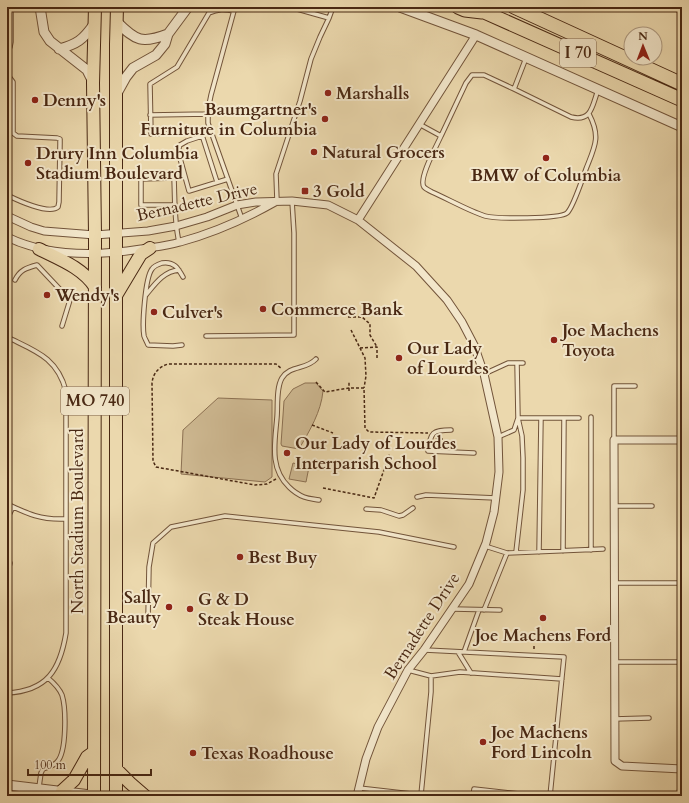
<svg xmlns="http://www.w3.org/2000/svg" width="689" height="803" viewBox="0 0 689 803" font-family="Cardo,serif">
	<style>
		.green { fill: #cfba93; stroke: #8c7153 }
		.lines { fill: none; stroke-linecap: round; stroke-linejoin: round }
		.service-casing { stroke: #72543a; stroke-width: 5.5 }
		.minor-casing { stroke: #72543a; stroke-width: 9 }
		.tertiary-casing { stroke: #72543a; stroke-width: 11 }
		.primary-casing { stroke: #492813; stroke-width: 14 }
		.motorway-casing { stroke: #492813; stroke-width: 15 }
		.path { stroke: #492813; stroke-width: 1.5; stroke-dasharray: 3 2; stroke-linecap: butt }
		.service { stroke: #f2e6ca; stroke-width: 3.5 }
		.minor { stroke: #f2e6ca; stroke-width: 7 }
		.tertiary { stroke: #f2e6ca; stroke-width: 9 }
		.primary { stroke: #ebd8ad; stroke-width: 12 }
		.motorway { stroke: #ebd8ad; stroke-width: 13 }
		.poi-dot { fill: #8f2418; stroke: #f2e6ca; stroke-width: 1.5 }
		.labels { text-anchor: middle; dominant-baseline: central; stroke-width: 4; stroke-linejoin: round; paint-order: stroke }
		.shield { fill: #f2e6ca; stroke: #7c614a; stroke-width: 1 }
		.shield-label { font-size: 16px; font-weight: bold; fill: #492813 }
		.poi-label { font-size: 17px; font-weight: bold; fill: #492813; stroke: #f2e6ca; text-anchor: start }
		.street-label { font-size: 17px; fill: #492813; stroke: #f2e6ca }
	</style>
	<rect width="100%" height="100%" fill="#ebd8ad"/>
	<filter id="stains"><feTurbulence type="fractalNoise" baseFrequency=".005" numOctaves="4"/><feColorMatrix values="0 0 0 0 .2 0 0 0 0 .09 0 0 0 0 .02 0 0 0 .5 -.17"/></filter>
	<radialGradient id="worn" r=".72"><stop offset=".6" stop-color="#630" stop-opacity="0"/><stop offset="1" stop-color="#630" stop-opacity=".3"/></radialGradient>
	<path class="green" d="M305 383H316L323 391C321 412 310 430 299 449L282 446 281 444 284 401 293 389Z
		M218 398 272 400V477L265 482 181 474 183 430Z
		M293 463 309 467 306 482 289 479Z"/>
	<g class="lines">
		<g class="service-casing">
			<path id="service" d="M235 7 211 95 208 110V123L242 219
				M290 7 329 18
				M678 7 679 11 682 14
				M7 51 10 47 11 42V7
				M526 58 514 89 571 117C592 122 592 106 598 90
				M7 78H10L13 82V133L17 136 57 138 60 139V144L59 202 58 207C49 215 17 200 7 195
				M150 115 208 114
				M419 124 441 136 466 83 472 75H484L514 89
				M211 132 151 134 150 84 177 67 209 13C218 9 224 9 234 11
				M202 135 217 182
				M202 136 187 141 180 145 178 151 189 191 228 179
				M441 136C437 145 418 179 424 187 426 189 430 191 432 192 448 199 469 211 485 216 495 219 560 219 567 213 573 208 583 177 586 169 595 146 601 137 589 114
				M277 201 276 174 300 101 311 59 320 37 329 18 333 7
				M175 205H141V179L174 178C175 201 174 220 179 242
				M15 280C20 270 26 268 37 265L70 300 62 326
				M146 295C155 284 164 271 179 270
				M7 310 9 306
				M206 336 294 335V233L292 201
				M7 337C35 351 57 357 66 391V633C60 670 47 691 7 693
				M182 345 173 346 148 345C147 342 145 339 144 336 142 325 145 278 152 269 154 266 159 264 162 263 174 261 178 268 183 277
				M316 359C306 370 290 365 282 378 276 388 278 406 277 417 275 442 269 468 289 487 293 491 299 495 304 497 309 499 314 499 319 500
				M484 374 508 363H523
				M451 430C432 430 431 432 428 451L474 453
				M498 437 514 430 518 418H579
				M614 440V386H635
				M417 497 426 495 496 498
				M7 504C28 514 41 520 65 519
				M614 506H652
				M366 509 381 510 399 516 403 515 413 508
				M7 519 13 507
				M485 546 507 553
				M591 550V417
				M563 551 564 418
				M516 552 523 490V458L522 436 518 418 517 363
				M539 552 541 418
				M7 556 10 563 7 575
				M614 583H682
				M453 609 500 610
				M484 610 507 553 603 549
				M148 617 149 567 153 543 171 527 225 516 379 532 454 547
				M425 650 564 657 550 796
				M458 652 471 673
				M464 652 479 610
				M614 662H682
				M408 670 431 676 460 672 562 679
				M614 719 649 718
				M8 765V718
				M39 787 41 773 43 769C48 767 54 766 57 762 67 752 66 708 62 695 59 688 54 683 48 678
				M359 788 429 796
				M421 795 431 692V676
				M473 796 474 789 538 796"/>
		</g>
		<g class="minor-casing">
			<path id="minor" d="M7 216 31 227 44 231 95 235 148 231 176 226 207 217 237 205 256 202 292 201 328 205 358 220 416 266 447 300 462 322 474 345 484 374 498 437 499 472 494 512 486 543 469 584 424 650 408 670 378 727 366 759 357 796
				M358 220 476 35
				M7 237C48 257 97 256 141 249 154 247 167 246 180 242 213 233 245 219 275 202
				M682 440H614L615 761 622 766 682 769"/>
		</g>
		<g class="tertiary-casing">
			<path id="tertiary" d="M40 7 44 32 50 41 87 70 93 82
				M400 7 476 35 682 127
				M117 22C136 41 142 44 168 34
				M59 49C77 44 83 40 94 24
				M116 95 126 77 133 68 156 55 165 44 168 34 188 7
				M7 785 99 796"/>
		</g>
		<g class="primary-casing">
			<path id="primary" d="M39 249C59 259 83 268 95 287
				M117 294 141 254 150 248
				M116 769 130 783 145 796
				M62 791 74 780 87 757 94 752
				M94 796 95 235 93 83 95 7
				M116 796V44L117 7"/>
		</g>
		<g class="motorway-casing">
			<path id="motorway" d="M458 7 465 10 482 12
				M473 7 682 100
				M514 7 682 84"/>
		</g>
		<path class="path" d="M348 317H362L370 324V335L377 347
			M351 330 365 358 366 376 364 388
			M360 348 377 347V359
			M316 382 325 392 349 388V382
			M349 391V388H364L365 428 369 432 428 433
			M312 425 333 433
			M436 438 438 439H443
			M276 479 267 484 255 485 156 467 153 461 152 383C153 373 159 367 168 364H276L282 369
			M323 488 374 498 390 453
			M534 646V651
			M677 796 679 776"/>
		<use href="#service" class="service"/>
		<use href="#minor" class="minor"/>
		<use href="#tertiary" class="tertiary"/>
		<use href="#primary" class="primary"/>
		<use href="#motorway" class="motorway"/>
	</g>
	<g class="poi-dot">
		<circle cx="328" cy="93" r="4"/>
		<circle cx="35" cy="100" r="4"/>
		<circle cx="325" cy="119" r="4"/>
		<circle cx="314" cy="152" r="4"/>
		<circle cx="546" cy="158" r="4"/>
		<circle cx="28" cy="163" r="4"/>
		<rect x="301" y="187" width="8" height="8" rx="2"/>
		<circle cx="47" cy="295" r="4"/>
		<circle cx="263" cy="309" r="4"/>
		<circle cx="154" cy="312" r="4"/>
		<circle cx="554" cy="340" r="4"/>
		<circle cx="399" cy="358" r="4"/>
		<circle cx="287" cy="453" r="4"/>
		<circle cx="240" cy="557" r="4"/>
		<circle cx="169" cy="607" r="4"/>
		<circle cx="190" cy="609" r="4"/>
		<circle cx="543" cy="618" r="4"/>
		<circle cx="483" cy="742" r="4"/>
		<circle cx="193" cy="753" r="4"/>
	</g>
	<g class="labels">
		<g class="shield">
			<rect x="560" y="39" width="36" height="28" rx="3"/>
			<rect x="61" y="387" width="68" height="28" rx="3"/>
		</g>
		<g class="shield-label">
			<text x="578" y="53">I 70</text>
			<text x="95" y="401">MO 740</text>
		</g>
		<g class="poi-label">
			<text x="336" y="93">Marshalls</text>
			<text x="43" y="100">Denny's</text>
			<text x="317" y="109" text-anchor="end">Baumgartner's<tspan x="317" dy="20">Furniture in Columbia</tspan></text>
			<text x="322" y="152">Natural Grocers</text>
			<text x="36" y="153">Drury Inn Columbia<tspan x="36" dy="20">Stadium Boulevard</tspan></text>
			<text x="546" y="175" text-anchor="middle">BMW of Columbia</text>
			<text x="313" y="191">3 Gold</text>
			<text x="55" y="295">Wendy's</text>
			<text x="271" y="309">Commerce Bank</text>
			<text x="162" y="312">Culver's</text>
			<text x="562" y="330">Joe Machens<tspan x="562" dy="20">Toyota</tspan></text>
			<text x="407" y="348">Our Lady<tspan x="407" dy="20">of Lourdes</tspan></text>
			<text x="295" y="443">Our Lady of Lourdes<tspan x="295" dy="20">Interparish School</tspan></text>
			<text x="248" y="557">Best Buy</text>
			<text x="161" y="597" text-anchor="end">Sally<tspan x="161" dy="20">Beauty</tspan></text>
			<text x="198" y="599">G &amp; D<tspan x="198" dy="20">Steak House</tspan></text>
			<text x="543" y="635" text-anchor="middle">Joe Machens Ford</text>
			<text x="491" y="732">Joe Machens<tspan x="491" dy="20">Ford Lincoln</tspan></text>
			<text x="201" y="753">Texas Roadhouse</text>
		</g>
		<g class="street-label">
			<text transform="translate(197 202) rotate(-13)">Bernadette Drive</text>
			<text transform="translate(77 521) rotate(-90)">North Stadium Boulevard</text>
			<text transform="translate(422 626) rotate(-57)">Bernadette Drive</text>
		</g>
	</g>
	<rect width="689" height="803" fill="none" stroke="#ebd8ad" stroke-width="24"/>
	<rect x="8" y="8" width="673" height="787" fill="none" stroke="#492813" stroke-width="2"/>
	<rect x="12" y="12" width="665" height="779" fill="none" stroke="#492813"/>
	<g transform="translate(643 46) rotate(359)"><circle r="19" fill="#f2e6ca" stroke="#ae9a81"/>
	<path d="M0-3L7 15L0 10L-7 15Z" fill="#8f2418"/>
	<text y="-6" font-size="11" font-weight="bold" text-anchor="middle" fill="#492813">N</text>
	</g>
	<path d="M28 769v6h123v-6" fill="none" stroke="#492813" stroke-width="2"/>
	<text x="34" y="769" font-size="12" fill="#492813" stroke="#f2e6ca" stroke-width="3" paint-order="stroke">100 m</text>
	<rect width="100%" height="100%" filter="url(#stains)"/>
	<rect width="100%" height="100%" fill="url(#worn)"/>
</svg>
